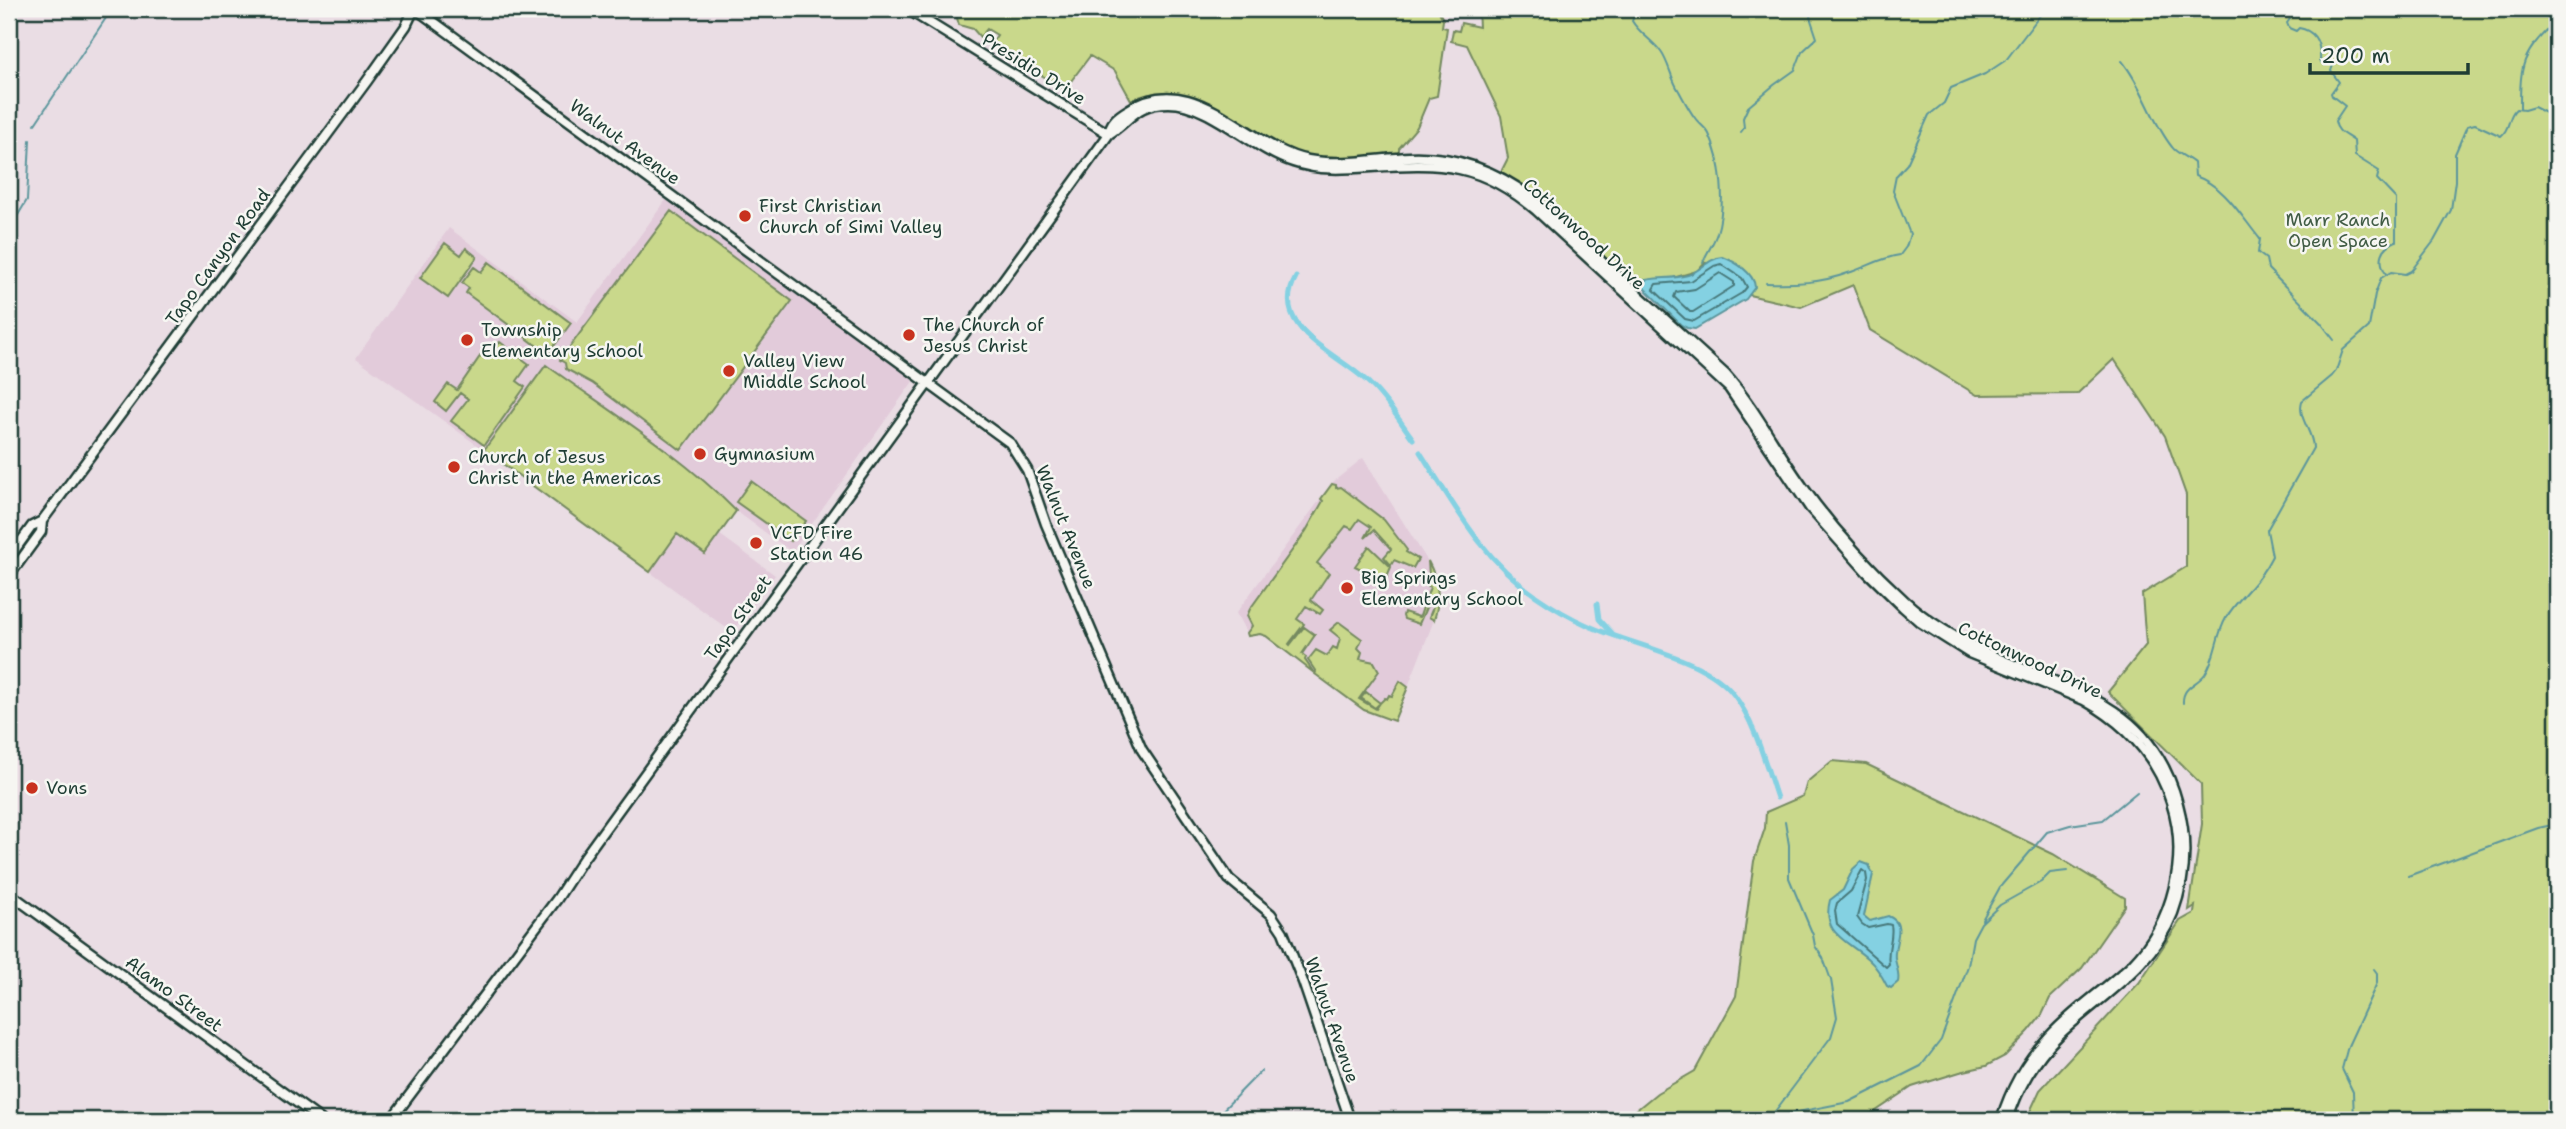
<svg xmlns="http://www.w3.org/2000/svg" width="2566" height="1129" viewBox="0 0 2566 1129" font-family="'Shantell Sans',sans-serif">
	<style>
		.built { fill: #e2cbda }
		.green { fill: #c9d88b; stroke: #748a60; stroke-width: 2 }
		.water { fill: #84d1e2; stroke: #5c969c; stroke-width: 2 }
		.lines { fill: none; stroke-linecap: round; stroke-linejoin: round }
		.shore { stroke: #47787a; stroke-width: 2 }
		.stream { stroke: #5c969c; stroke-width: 2 }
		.canal { stroke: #84d1e2; stroke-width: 5 }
		.secondary-casing { stroke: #1f3d34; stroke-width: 13 }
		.secondary { stroke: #f6f6f2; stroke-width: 8 }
		.poi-dot { fill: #c8321e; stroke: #f6f6f2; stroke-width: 2.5 }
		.labels { text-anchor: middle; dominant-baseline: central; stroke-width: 5; stroke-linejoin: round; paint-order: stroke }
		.street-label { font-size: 18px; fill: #1f3d34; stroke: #f6f6f2 }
		.poi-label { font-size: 18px; fill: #1f3d34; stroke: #f6f6f2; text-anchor: start }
		.park-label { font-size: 18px; fill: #415c45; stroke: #f6f6f2 }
	</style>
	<rect width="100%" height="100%" fill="#eadde4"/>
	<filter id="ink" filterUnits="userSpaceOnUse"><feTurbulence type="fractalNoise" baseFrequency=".0143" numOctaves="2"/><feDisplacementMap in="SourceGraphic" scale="14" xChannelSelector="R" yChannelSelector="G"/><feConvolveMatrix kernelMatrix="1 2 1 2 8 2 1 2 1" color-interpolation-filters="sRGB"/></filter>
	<g filter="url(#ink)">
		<path class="built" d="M666 200 914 380 792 552 736 511 718 493 657 445 546 366 484 450 356 358 449 228 577 322Z
			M1363 458 1430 565 1438 591 1434 620 1395 720 1392 722 1364 710 1266 636 1260 634 1248 636 1236 613 1333 482Z
			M677 534 705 554 719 534 775 575 735 628 725 627 650 572Z"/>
		<path class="green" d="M953 9H1438L1443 20 1442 27 1447 28 1437 96 1429 98 1417 127 1399 148V154C1365 157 1331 163 1298 153 1238 134 1200 71 1131 100L1115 71 1090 56 1065 89 990 45 997 35 987 29 980 37 973 29 959 25 955 11Z
			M1478 9H2557V1120H2026L2040 1090 2139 983 2180 921 2194 913 2195 906 2189 910 2202 824 2201 784 2108 692 2146 645 2142 594 2186 567V495L2165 436 2114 359 2077 394 1977 395 1870 330 1853 285 1801 307 1736 292 1705 262 1697 271 1638 288 1536 195 1501 172 1508 158 1501 116 1467 45 1451 41 1453 30 1459 31 1461 23 1479 27Z
			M671 211 792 301 681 450 592 383 566 369 565 363 560 360Z
			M445 243 461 255 466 248 477 257 448 298 420 278Z
			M489 262 571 323 548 354 466 293 469 288 462 283 474 267 481 272Z
			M500 342 529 364 517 381 525 387 484 445 451 421 468 399 460 393 446 411 435 402 448 384 457 390 481 355 487 359Z
			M546 365C610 411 681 455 736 511L705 554 677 534 650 572 484 450Z
			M751 481 806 521 791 541 736 502Z
			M1332 484 1336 485V488L1341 487 1384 520 1407 550 1406 552 1418 559 1413 568 1394 560 1391 565 1384 557 1391 549 1374 530 1365 538 1371 527 1359 519 1352 529 1346 526 1317 563 1329 573 1311 600 1323 610 1320 614 1306 606 1297 619 1304 624 1289 644 1290 645 1304 627 1315 635 1302 654 1306 657 1305 660 1314 673 1266 636 1260 634 1248 636 1247 633 1252 626 1247 616 1250 609 1306 531 1323 501 1321 499Z
			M1369 546 1391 567 1385 581 1355 566Z
			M1428 561C1438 580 1441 598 1434 620L1429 617 1434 605 1428 603 1419 624 1404 619 1403 616 1404 612 1419 617 1420 616 1430 587 1426 585 1429 575Z
			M1339 622 1362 639 1358 648 1362 652 1360 659 1374 662 1379 671 1359 699 1376 709 1380 703 1375 708 1361 698 1366 692 1380 703 1385 698 1387 699 1389 695 1392 696 1400 681 1408 687 1394 721 1364 710 1315 674 1316 672 1308 660 1316 650 1327 656 1333 647 1337 649 1340 638 1330 630Z
			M1832 761 1866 764 2053 854 2125 898V906L2082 968 2050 998 2042 1015 2029 1031 2005 1056 1986 1066 1960 1072 1912 1087 1864 1119 1624 1120 1657 1093 1695 1071 1736 996 1754 861 1765 828 1766 812 1803 796 1807 782Z"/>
		<path class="water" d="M1723 257C1736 262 1754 273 1755 287L1746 299 1695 329 1687 328 1681 325 1638 282C1655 276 1671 280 1688 275 1701 271 1708 258 1723 257Z
			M1861 862 1869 865 1873 874 1864 916 1870 921 1888 916C1908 924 1893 942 1895 958 1896 967 1900 973 1898 982L1891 988 1887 986C1882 976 1876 966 1868 959 1847 940 1821 934 1830 900L1843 890 1853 869Z"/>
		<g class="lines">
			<path class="shore" d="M1721 264 1742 278 1747 287 1742 293 1694 321 1685 319 1653 289 1656 284 1691 281 1714 266Z
				M1720 273 1734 282V286L1693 312H1690L1674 297 1676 292 1695 289Z
				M1862 870 1866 873 1867 880 1857 917 1862 924 1868 928 1887 924 1891 925C1894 938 1886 950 1889 964L1886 967 1837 924 1835 911 1837 903 1851 891Z"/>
			<path class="stream" d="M1635 9 1636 11 1632 21C1639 33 1652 40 1661 52 1669 63 1671 79 1679 91 1684 100 1689 110 1695 118 1699 124 1706 128 1709 134 1722 162 1726 204 1717 233 1714 243 1707 252 1703 262
				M2282 9 2290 19 2287 23 2289 28 2296 31 2299 28C2316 31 2321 45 2320 61L2324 65 2332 63 2333 65 2331 71 2339 82 2331 93 2332 96 2345 106 2335 121C2337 133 2345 134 2354 141L2355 156 2379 171 2377 179 2396 199V241C2382 247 2377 259 2386 274
				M2122 61C2144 88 2151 121 2172 147 2176 153 2188 158 2194 163L2195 176C2225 186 2241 216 2260 239L2258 253 2266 259 2268 269 2321 323 2334 340
				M2520 108C2520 64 2522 54 2554 23L2552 9
				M35 124 112 9
				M1741 132 1744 128 1743 118 1748 107 1774 85 1795 70 1802 52 1817 38 1810 17 1813 9
				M9 230 27 200 30 140
				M1766 283C1794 284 1821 283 1848 273 1867 267 1880 258 1900 255L1906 247 1910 234 1893 191 1896 176 1907 164 1929 115 1944 103 1951 88 1985 74 2006 60 2041 14
				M2183 703C2182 686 2197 685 2205 674 2216 658 2216 635 2226 618 2239 596 2259 583 2272 556L2267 530 2313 448C2313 431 2297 418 2302 401L2332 376 2336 371 2343 350 2369 327 2375 294 2381 278 2391 272 2405 274 2411 271 2434 241 2451 210 2455 181V154L2467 126 2475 124 2501 136C2511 128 2507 117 2516 109L2524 110 2534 107 2548 114H2557
				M2408 876 2538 828 2557 824
				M1982 920 2000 887 2047 832 2070 825 2103 820 2137 792
				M1773 1114 1831 1037 1837 1017 1831 980 1823 958 1815 946 1813 935 1789 878V845L1785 821
				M1213 1120 1261 1071
				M1768 1120 1772 1117 1849 1102 1921 1066 1941 1040 1968 966 1973 938 1981 923 2000 905 2041 882 2050 873 2067 871
				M2354 1120 2353 1092 2342 1069 2348 1046 2377 983V973L2374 969"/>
			<path class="canal" d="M1296 277C1267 329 1339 353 1370 384 1387 400 1399 420 1413 439
				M1420 452C1454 505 1483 560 1536 596 1552 607 1569 617 1587 625 1629 645 1706 657 1734 695 1755 722 1766 766 1777 798
				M1597 604 1599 619 1612 633"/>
			<g class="secondary-casing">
				<path id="secondary" d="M416 9 1010 443 1027 470 1046 524 1142 750 1229 879 1271 914 1283 932 1303 982 1350 1120
					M907 9 1109 134
					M1109 134C1110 122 1118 116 1128 110 1193 66 1247 148 1308 160 1342 166 1375 159 1409 157 1455 155 1498 171 1533 199L1725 374C1756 409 1776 450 1803 487 1832 528 1868 567 1905 601 1930 624 1959 640 1989 654 2072 692 2151 702 2178 804 2188 841 2186 878 2173 913 2151 969 2099 996 2059 1035 2035 1058 2017 1089 2008 1120
					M9 558 32 526 42 521 367 81 406 26 414 9
					M9 576 41 532 42 521
					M9 893 321 1120
					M391 1120 557 899 583 859 1109 134C1132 119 1136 103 1169 103 1210 103 1252 149 1293 162 1319 171 1345 169 1372 167 1441 162 1481 163 1536 210L1729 388 1810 508 1867 572 1903 607 1920 622 1969 653 2084 700C2125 723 2157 756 2171 802 2189 857 2173 923 2132 964 2105 990 2073 1010 2048 1038 2026 1061 2010 1090 2001 1120"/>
			</g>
			<use href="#secondary" class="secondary"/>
		</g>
	</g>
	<g class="poi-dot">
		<circle cx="745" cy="216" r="7"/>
		<circle cx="909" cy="335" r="7"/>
		<circle cx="467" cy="340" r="7"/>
		<circle cx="729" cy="371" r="7"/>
		<circle cx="700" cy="454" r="7"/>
		<circle cx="454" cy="467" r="7"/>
		<circle cx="756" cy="543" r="7"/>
		<circle cx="1347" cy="588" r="7"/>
		<circle cx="32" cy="788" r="7"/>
	</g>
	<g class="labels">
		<g class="street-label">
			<text transform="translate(1034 69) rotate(32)">Presidio Drive</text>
			<text transform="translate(625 142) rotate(36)">Walnut Avenue</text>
			<text transform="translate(1584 234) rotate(42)">Cottonwood Drive</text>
			<text transform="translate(218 257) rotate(-54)">Tapo Canyon Road</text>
			<text transform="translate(1066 527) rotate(68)">Walnut Avenue</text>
			<text transform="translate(738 618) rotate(-54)">Tapo Street</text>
			<text transform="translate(2030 660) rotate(25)">Cottonwood Drive</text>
			<text transform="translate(174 994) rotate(36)">Alamo Street</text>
			<text transform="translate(1332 1020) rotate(71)">Walnut Avenue</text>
		</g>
		<g class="poi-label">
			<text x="759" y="206">First Christian<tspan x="759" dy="21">Church of Simi Valley</tspan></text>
			<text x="923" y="325">The Church of<tspan x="923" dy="21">Jesus Christ</tspan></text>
			<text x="481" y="330">Township<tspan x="481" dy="21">Elementary School</tspan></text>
			<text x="743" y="361">Valley View<tspan x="743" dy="21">Middle School</tspan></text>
			<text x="714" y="454">Gymnasium</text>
			<text x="468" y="457">Church of Jesus<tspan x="468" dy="21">Christ in the Americas</tspan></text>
			<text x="770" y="533">VCFD Fire<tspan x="770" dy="21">Station 46</tspan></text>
			<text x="1361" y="578">Big Springs<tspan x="1361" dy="21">Elementary School</tspan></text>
			<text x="46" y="788">Vons</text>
		</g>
		<g class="park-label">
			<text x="2338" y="220">Marr Ranch<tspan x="2338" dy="21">Open Space</tspan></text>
		</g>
	</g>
	<rect width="2566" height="1129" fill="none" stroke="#f6f6f2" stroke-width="35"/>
	<rect x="18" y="18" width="2531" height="1094" fill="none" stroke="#1f3d34" stroke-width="2.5" filter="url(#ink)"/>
	<path d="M2310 63v10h158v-10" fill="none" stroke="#1f3d34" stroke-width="3.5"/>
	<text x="2321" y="63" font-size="21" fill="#1f3d34" stroke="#f6f6f2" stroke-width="5" paint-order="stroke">200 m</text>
</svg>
